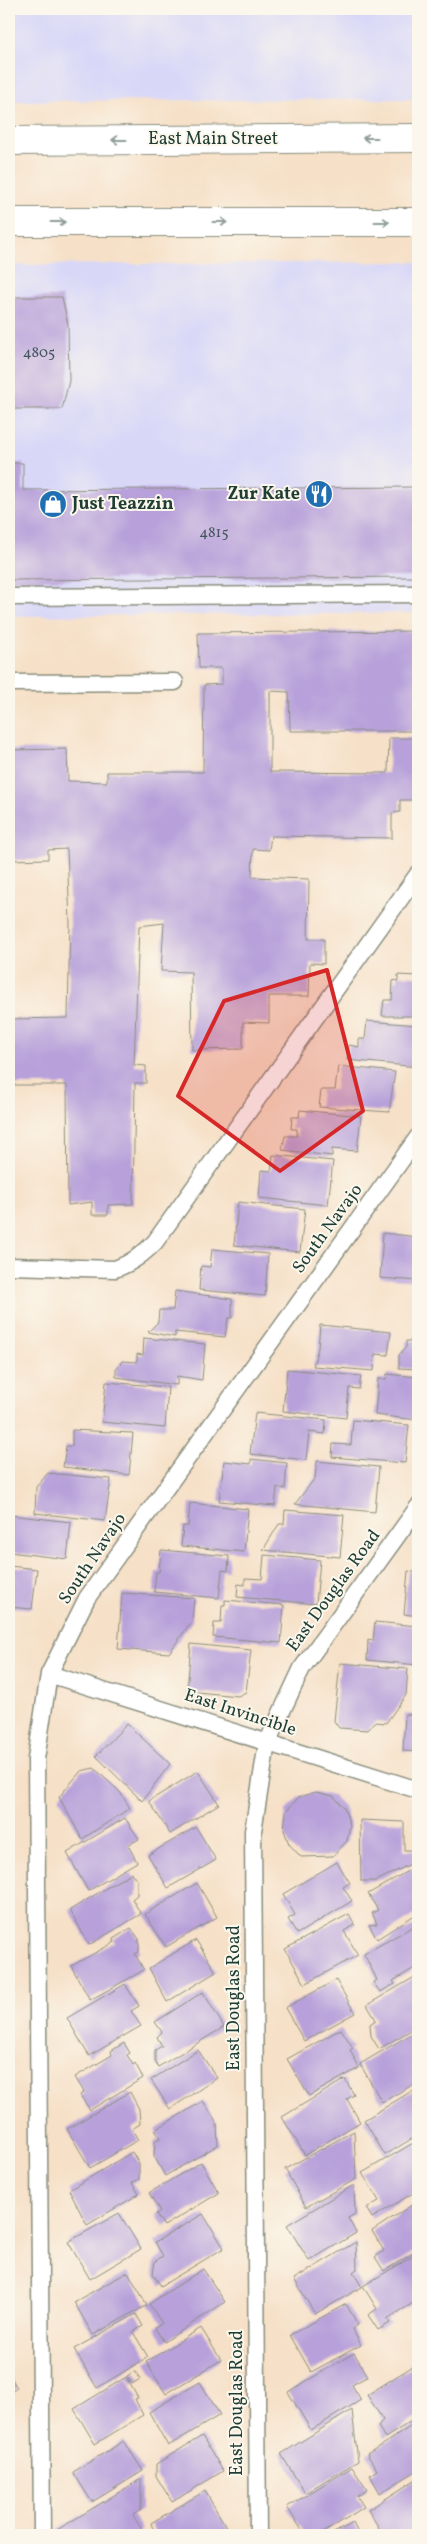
<svg xmlns="http://www.w3.org/2000/svg" width="427" height="2544" viewBox="0 0 427 2544" font-family="Vollkorn,serif">
	<style>
		.built { fill: #d8d7f8 }
		.building { fill: #b8a1da }
		.lines { fill: none; stroke-linecap: round; stroke-linejoin: round }
		.lane-casing { stroke: #8a8e7e; stroke-width: 19 }
		.primary-casing { stroke: #8a8e7e; stroke-width: 30 }
		.lane { stroke: #fff; stroke-width: 16 }
		.primary { stroke: #fff; stroke-width: 28 }
		.oneway { stroke: #8f9e9a }
		.marked { fill: #d62828; fill-opacity: 0.2; stroke: #d62828; stroke-width: 4; stroke-linejoin: round }
		.labels { text-anchor: middle; dominant-baseline: central; stroke-width: 4; stroke-linejoin: round; paint-order: stroke }
		.number-label { font-size: 15px; fill: #45565e }
		.street-label { font-size: 18px; fill: #1f3d34; stroke: #fbf7ec }
		.poi-label { font-size: 18px; font-weight: bold; fill: #1f3d34; stroke: #fbf7ec; text-anchor: end }
	</style>
	<rect width="100%" height="100%" fill="#fbf7ec"/>
	<filter id="ink" filterUnits="userSpaceOnUse"><feTurbulence type="fractalNoise" baseFrequency=".02" numOctaves="2"/><feDisplacementMap in="SourceGraphic" scale="10" xChannelSelector="R" yChannelSelector="G"/><feConvolveMatrix kernelMatrix="1 2 1 2 8 2 1 2 1" color-interpolation-filters="sRGB"/></filter>
	<filter id="wash" filterUnits="userSpaceOnUse"><feTurbulence type="fractalNoise" baseFrequency=".0096" numOctaves="4" result="noise"/><feDisplacementMap in="SourceGraphic" scale="20" xChannelSelector="R" yChannelSelector="G"/><feGaussianBlur stdDeviation="1.12" result="paint"/><feColorMatrix in="noise" values="0 0 0 0 0 0 0 0 0 0 0 0 0 0 0 0 0 1.4 0 .05"/><feComposite in="paint" operator="in"/></filter>
	<g filter="url(#wash)">
		<rect width="100%" height="100%" fill="#f6e0c7"/>
		<path class="built" d="M9 9H418V99L9 101Z
			M418 262V613L9 616V265Z"/>
		<g id="blocks">
			<path class="building" d="M9 297H62L68 325 69 381 62 409H9Z
				M9 463H23V490L418 487V577L9 580Z
				M418 631V731H290L289 692 270 691V772L388 773 389 738H418V800H400V812L392 813V838L271 836 269 850 253 849 252 877 309 879 308 939H324V964L310 963 309 996H269V1023L243 1022V1049L192 1050 191 972 161 971 164 923 139 926 134 1065 146 1066V1083H135L133 1204 108 1205V1215H92V1202L68 1205 67 1085H9V1019L68 1018 70 922 67 849 48 850V859L9 860V750L67 749 68 781 107 782V772H203L204 685 222 684V668H199L198 633Z
				M398 975 418 976V1016H382L384 1000H392L393 980 398 981Z
				M367 1021 418 1025V1067L347 1060 349 1045 359 1047V1039H365Z
				M338 1066 395 1072 389 1112 319 1107 321 1090H335Z
				M300 1110 361 1116 357 1151 332 1149V1156L282 1150 285 1136H297V1129H291L292 1117H299Z
				M273 1155 333 1161 328 1205 259 1198 261 1170 271 1171Z
				M238 1202 305 1209 300 1252 234 1245Z
				M383 1233 418 1237V1281L380 1278Z
				M212 1249 268 1254 265 1296 199 1290 201 1266 210 1267Z
				M175 1291 232 1299V1318H228L225 1337 175 1332V1337L148 1332 158 1322 159 1310H173Z
				M320 1325 391 1332 388 1355 375 1354 374 1371 313 1366 318 1348Z
				M144 1338 205 1344 202 1380 177 1376V1385L116 1377V1369L122 1361 137 1362V1354L143 1355Z
				M406 1341H418V1369L399 1368V1355L406 1347Z
				M287 1369 361 1376 359 1389 349 1388 346 1418 283 1411Z
				M387 1374 418 1377V1420L375 1415 378 1379H386Z
				M106 1382 168 1387 165 1428 102 1422Z
				M255 1413 326 1420 325 1434 309 1432 306 1460 250 1454Z
				M353 1420 409 1425 405 1463 332 1457 333 1444 351 1445Z
				M72 1430 133 1433 129 1475 63 1467 66 1446H72Z
				M251 1459 287 1463 285 1489 277 1487 275 1506 219 1501 224 1461 251 1464Z
				M317 1461 379 1467 375 1512 295 1504 315 1478Z
				M48 1473 111 1479 105 1521 35 1513 36 1487Z
				M190 1503 248 1509 244 1552 181 1546 183 1526H188Z
				M285 1510 344 1515 340 1557 263 1550 279 1524H284Z
				M10 1515 71 1522 67 1559 9 1552Z
				M161 1550 229 1556 228 1571 222 1570 219 1598 154 1592 156 1572H159Z
				M264 1555 320 1560 316 1604 237 1597 238 1584 245 1585V1578L262 1579Z
				M9 1566 37 1569 32 1609 9 1607Z
				M408 1571 418 1573V1616L404 1614Z
				M122 1593 194 1598 192 1621 169 1653 118 1649Z
				M225 1600 284 1605 281 1643 213 1637 214 1623H221L222 1605H225Z
				M375 1622 418 1626V1665L367 1660 368 1640 373 1641Z
				M191 1644 251 1650 246 1692 238 1696 187 1691Z
				M340 1663 408 1669 406 1695 386 1723 375 1722 368 1730 339 1728 334 1721Z
				M405 1714 418 1715V1752L403 1751Z
				M127 1724 170 1764 142 1801 96 1756Z
				M94 1768 120 1792 130 1808 82 1839 59 1797 81 1771Z
				M198 1771 219 1804 170 1834 149 1801Z
				M316 1792 333 1796 344 1807 350 1825 347 1841 333 1856 301 1857 289 1844 284 1830 286 1811 299 1797Z
				M125 1818 139 1839 128 1845 137 1862 88 1891 67 1853Z
				M360 1820 404 1822V1850H418L417 1861 376 1881H361Z
				M196 1827 216 1860 168 1888 148 1855Z
				M337 1862 350 1883 343 1887 352 1901 297 1934 288 1919 295 1915 283 1894Z
				M418 1865V1913L377 1939 369 1925 377 1924 372 1913 378 1910 368 1894Z
				M131 1873 137 1880V1895L132 1899 141 1914 89 1945 70 1910Z
				M197 1883 217 1917 166 1947 145 1914Z
				M349 1914 355 1925 344 1931 358 1955 305 1984 285 1949Z
				M416 1925 418 1927V1966L393 1981 395 1984 380 1992 373 1982 377 1980 364 1954Z
				M131 1928 139 1939V1952L135 1954 144 1970 90 2000 71 1966 115 1942 113 1939Z
				M196 1940 216 1972 167 2002 149 1968Z
				M418 1975V2026L379 2049 371 2036 370 2024 376 2020 367 2005Z
				M336 1980 355 2013 304 2041 285 2008Z
				M125 1984 139 2006 131 2011 141 2026 89 2056 67 2018Z
				M203 1992 224 2027 158 2067 155 2062V2050L162 2046 157 2037 162 2032 155 2022Z
				M341 2029 353 2048 350 2050 359 2068 309 2096 287 2059Z
				M418 2030V2082L382 2102 360 2064Z
				M124 2043 130 2053 127 2055 133 2065 135 2063 143 2078 90 2110 80 2095 84 2092 75 2077 112 2055 111 2051Z
				M198 2050 217 2078 170 2109 151 2080Z
				M345 2079 354 2095 347 2099 360 2122 305 2155 282 2117Z
				M412 2091 418 2101V2135L385 2155 364 2120Z
				M130 2092 139 2109 140 2124 132 2129 138 2140 90 2168 67 2129Z
				M203 2101 217 2123 218 2145 165 2176 154 2156 155 2141 160 2138 155 2130Z
				M354 2131 356 2179 306 2207 285 2169Z
				M415 2142 418 2148V2190L372 2218 366 2208 379 2201 362 2173Z
				M132 2152 139 2164V2179L132 2183 139 2194 87 2225 69 2190Z
				M201 2162 219 2193 164 2226 156 2214 160 2211 149 2193Z
				M354 2185 355 2214 348 2218 356 2233 309 2261 287 2225Z
				M418 2201V2250L384 2271 375 2257 384 2251 372 2231Z
				M119 2213 141 2249 90 2279 68 2242Z
				M203 2214 224 2248 161 2286 153 2274 155 2261 163 2256 155 2242Z
				M356 2242 357 2269 353 2272 362 2287 315 2314 294 2279Z
				M418 2253V2300L387 2319 390 2323 378 2330 368 2315 377 2309 363 2286Z
				M203 2269 225 2302 164 2342 155 2328 162 2323 149 2304Z
				M128 2272 147 2305 93 2335 74 2302Z
				M346 2304 358 2325 352 2329 361 2345 311 2372 290 2335Z
				M136 2314 143 2326 133 2332 148 2357 97 2388 74 2349Z
				M201 2328 221 2360 166 2394 146 2362Z
				M354 2353 368 2376 352 2385 361 2400 311 2430 288 2392Z
				M418 2363V2417L385 2438 378 2426 383 2420 367 2395Z
				M135 2371 140 2379 132 2384 127 2376Z
				M9 2374 17 2388 9 2393Z
				M126 2377 138 2398 135 2399 143 2415 95 2444 74 2409Z
				M200 2382 220 2415 168 2446 149 2412Z
				M352 2410 358 2461 305 2493 281 2454Z
				M418 2422V2470L380 2493 370 2475 377 2470 367 2454Z
				M202 2436 223 2471 172 2502 156 2476V2464Z
				M124 2441 143 2471 92 2502 73 2472Z
				M352 2467 367 2490 357 2496 364 2507 320 2535H305L287 2507Z
				M418 2478V2530L410 2535H378L382 2533 368 2510Z
				M141 2479V2510L133 2515 142 2530 133 2535H60L57 2530Z
				M205 2491 228 2530 219 2535H155L151 2523Z
				M353 2523 359 2535H330Z"/>
		</g>
	</g>
	<g filter="url(#ink)">
		<use href="#blocks" fill-opacity="0" stroke="#8a8e7e" stroke-width="1"/>
		<g class="lines">
			<g class="lane-casing">
				<path id="lane" d="M9 597 418 594
					M9 683 175 682
					M9 1266 115 1269C132 1263 143 1254 155 1242L418 874
					M49 1674 418 1790
					M42 2535 36 1759 49 1674 87 1598 418 1137
					M258 2535 253 1831 267 1743 302 1668 418 1507"/>
			</g>
			<g class="primary-casing">
				<path id="primary" d="M9 141 418 138
					M9 222H418"/>
			</g>
			<use href="#lane" class="lane"/>
			<use href="#primary" class="primary"/>
		</g>
		<defs><path id="oneway-shaft" d="M-6 0H5M1.5-3L5.5 0L1.5 3" fill="none" stroke-width="1.6" stroke-linecap="round" stroke-linejoin="round" transform="scale(1.25)"/></defs>
		<g class="oneway">
			<use href="#oneway-shaft" transform="translate(370 138) rotate(180)"/>
			<use href="#oneway-shaft" transform="translate(119 140) rotate(180)"/>
			<use href="#oneway-shaft" transform="translate(58 222)"/>
			<use href="#oneway-shaft" transform="translate(220 222)"/>
			<use href="#oneway-shaft" transform="translate(382 222)"/>
		</g>
	</g>
	<path class="marked" d="M327 970 363 1111 280 1171 178 1096 224 1001Z"/>
	<defs>
		<g id="restaurant-disc" transform="scale(1.4375)"><circle r="9.5" fill="#1f6fb2" stroke="#fbf7ec"/><path d="M-5-6h1v4h1v-4h1v4h1v-4h1v5L-1.5 .5V6h-2V.5L-5-1ZM5-6V6H3V1.5H1.5Q1.5-4 5-6Z" fill="#fff"/></g>
		<g id="shop-disc" transform="scale(1.4375)"><circle r="9.5" fill="#1f6fb2" stroke="#fbf7ec"/><path d="M-5-2.5h2.3a2.7 3.5 0 0 1 5.4 0H5L5.5 6h-11ZM-1.5-2.5h3a1.5 2.3 0 0 0-3 0Z" fill="#fff"/></g>
	</defs>
	<g fill-rule="evenodd">
		<use href="#restaurant-disc" x="319" y="494"/>
		<use href="#shop-disc" x="53" y="504"/>
	</g>
	<g class="labels">
		<g class="number-label">
			<text x="39" y="353">4805</text>
			<text x="214" y="533">4815</text>
		</g>
		<g class="street-label">
			<text x="213" y="139">East Main Street</text>
			<text transform="translate(328 1229) rotate(-54)">South Navajo</text>
			<text transform="translate(93 1559) rotate(-56)">South Navajo</text>
			<text transform="translate(334 1591) rotate(-54)">East Douglas Road</text>
			<text transform="translate(240 1713) rotate(18)">East Invincible</text>
			<text transform="translate(234 1998) rotate(-90)">East Douglas Road</text>
			<text transform="translate(237 2403) rotate(-90)">East Douglas Road</text>
		</g>
		<g class="poi-label">
			<text x="300" y="494">Zur Kate</text>
			<text x="72" y="504" text-anchor="start">Just Teazzin</text>
		</g>
	</g>
	<rect width="427" height="2544" fill="none" stroke="#fbf7ec" stroke-width="30"/>
</svg>
